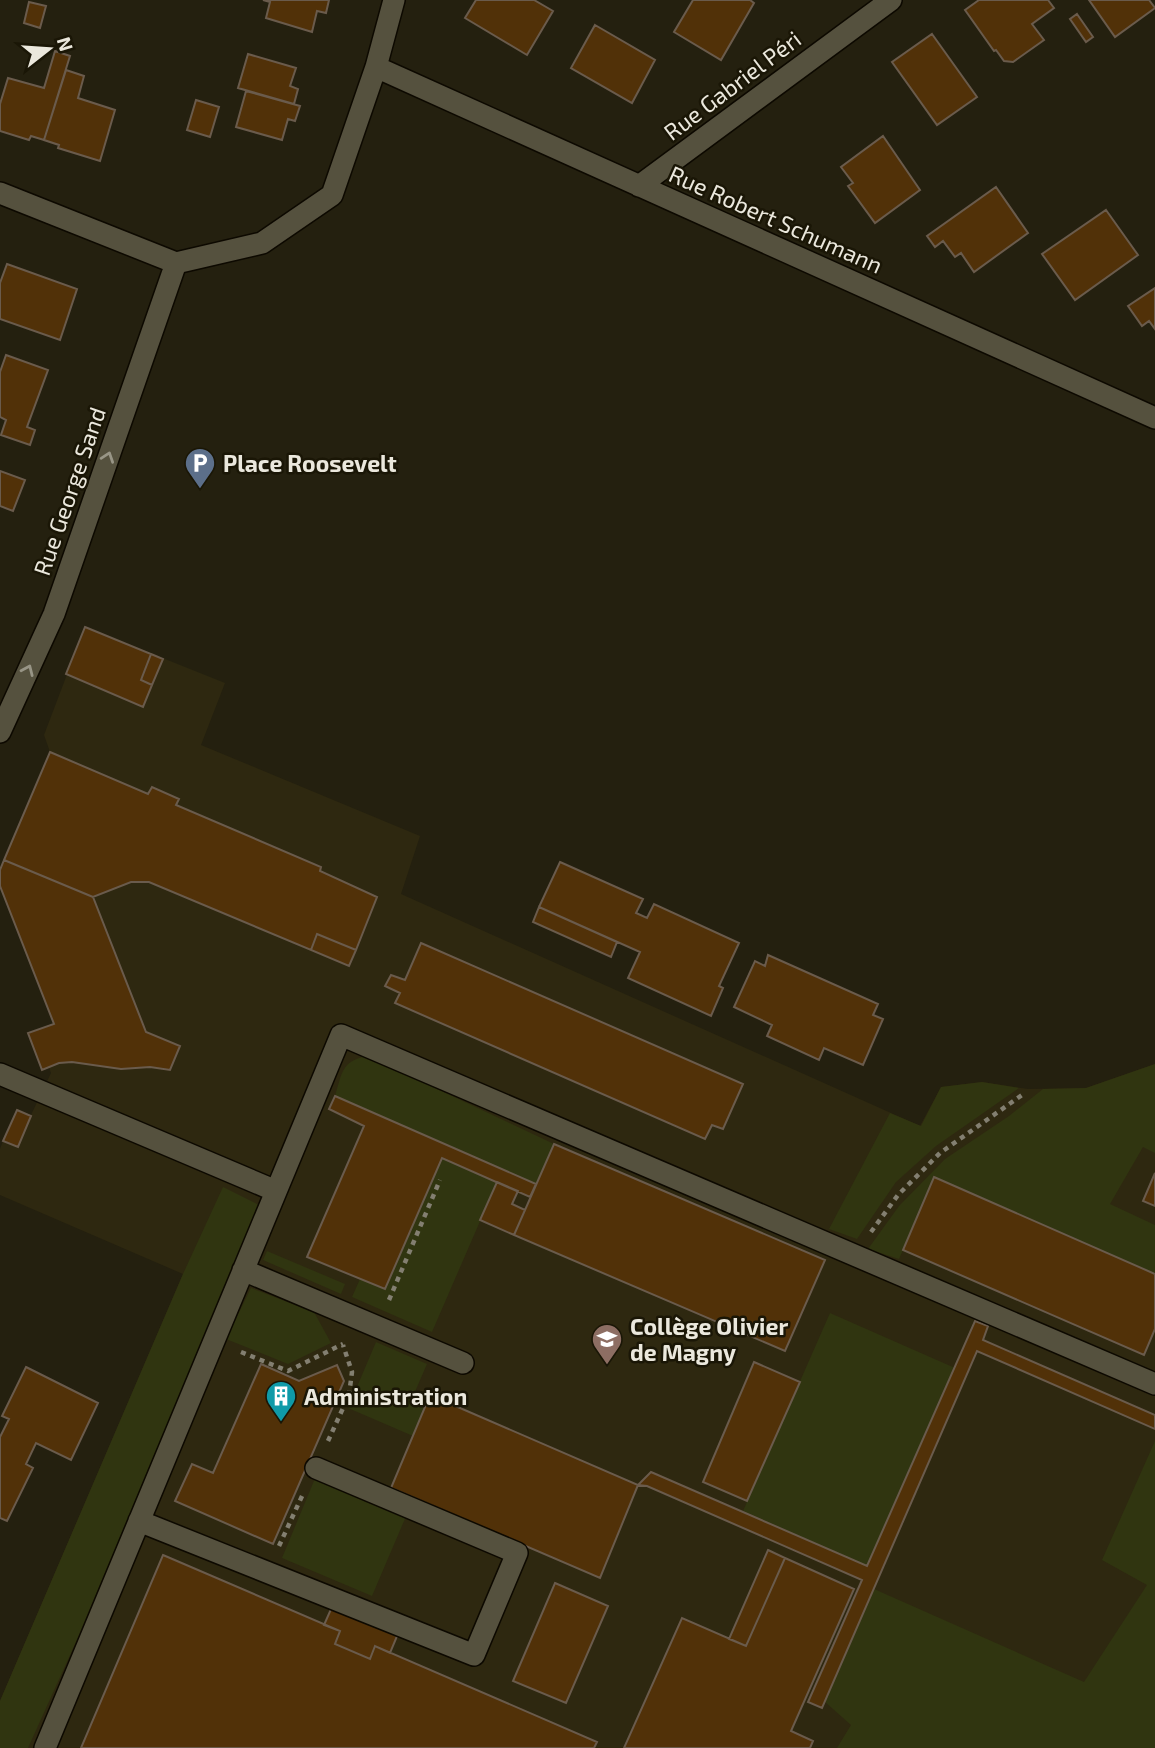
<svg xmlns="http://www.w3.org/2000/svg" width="1155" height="1748" viewBox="0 0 1155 1748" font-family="'Exo 2',sans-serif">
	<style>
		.built { fill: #2e2810 }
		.green { fill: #303510 }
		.building { fill: #513108; stroke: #6a5b4c; stroke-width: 2 }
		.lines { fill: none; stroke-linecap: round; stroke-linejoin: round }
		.minor-casing { stroke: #0d0900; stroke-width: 24 }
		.path { stroke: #837f71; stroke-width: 4.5; stroke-dasharray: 5 5; stroke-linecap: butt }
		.minor { stroke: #55513e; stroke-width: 21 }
		.oneway { stroke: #989586 }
		.labels { text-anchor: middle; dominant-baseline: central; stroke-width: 5; stroke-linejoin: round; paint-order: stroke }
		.street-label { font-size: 23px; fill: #ebe8dd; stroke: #1a1606 }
		.poi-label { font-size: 23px; font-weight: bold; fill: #ebe8dd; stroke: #1a1606; text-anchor: start }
	</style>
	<rect width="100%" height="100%" fill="#24200f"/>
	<path class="built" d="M85 627 225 683 201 745 420 836 401 894 920 1126 941 1087 982 1082 1028 1089 1086 1088 1155 1064V1748H0V1701L183 1274 0 1195V1149L3 1141 17 1110 31 1115 51 1073 49 1067 42 1070 28 1033 54 1023 0 886V870L50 752 44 735Z"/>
	<path class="green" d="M367 1056 554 1144 536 1184 335 1096C342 1074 341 1061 367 1056Z
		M1155 1064V1153L1143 1147 1110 1204 1155 1225V1274L935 1178 899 1259 868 1249 899 1206 945 1159 1009 1116 1043 1089 1086 1088Z
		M982 1082 1019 1088 936 1146 896 1182 857 1239 829 1229 890 1113 921 1126 941 1087Z
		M442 1158 497 1182 432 1332 352 1297 360 1279 385 1289Z
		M223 1187 259 1205 79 1635 28 1748H0V1701L183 1274Z
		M267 1251 345 1284 341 1294 263 1260Z
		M251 1288 314 1312 331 1343 288 1364 226 1339Z
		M830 1313 955 1368 867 1566 743 1511Z
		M376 1342 427 1364 414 1394 428 1400 413 1436 348 1408Z
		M1155 1441V1748H837L851 1725 824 1701 874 1589 1084 1682 1147 1585 1102 1560Z
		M316 1476 407 1514 372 1596 282 1558Z"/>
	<path class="building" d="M263 0H329L326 13 317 11 312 32 266 18 270 2Z
		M476 0H534L553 11 527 55 465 18Z
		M693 0H750L754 3 721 60 674 32Z
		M979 0H1048L1054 8 1032 24 1044 40 1013 62 1004 61 996 50 994 51 965 10Z
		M1089 0H1149L1155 8 1115 37Z
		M29 2 46 6 40 28 24 23Z
		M1077 14 1093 37 1086 42 1070 19Z
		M595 25 655 60 632 103 571 68Z
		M932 34 977 97 937 125 892 62Z
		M55 51 70 56 44 140 31 136 29 140 0 131V104L8 78 44 88Z
		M248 54 296 68 290 86 298 89 294 104 238 88Z
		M66 70 84 76 78 98 115 110 100 161 58 148 59 145 44 140Z
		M246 91 300 106 295 121 288 119 282 140 236 127Z
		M196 100 219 107 210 137 187 130Z
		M883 136 920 190 875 223 848 186 853 183 841 167Z
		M996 187 1028 233 974 272 961 253 955 257 943 241 935 247 927 236Z
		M1106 210 1138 255 1075 300 1042 254Z
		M7 264 77 289 60 340 0 319V283Z
		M1155 288V329L1149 321 1142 326 1128 306Z
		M6 355 48 370 27 427 35 430 30 445 1 435 6 420 0 417V372Z
		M0 471 25 480 13 511 0 506Z
		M85 627 151 654 141 680 152 685 143 707 66 674Z
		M151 654 163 659 152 685 141 680Z
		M50 752 148 794 152 787 179 799 176 805 321 867 320 871 377 897 356 950 317 934 311 950 149 882H131L93 897 4 860Z
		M4 860 93 897 146 1032 180 1046 170 1070 150 1067 121 1069 72 1062 59 1063 42 1070 28 1033 54 1024 0 886V870Z
		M560 862 643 899 636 913 647 918 654 904 739 943 719 986 723 988 711 1016 628 978 640 952 539 907Z
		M539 907 617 942 611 957 533 922Z
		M317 934 356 950 349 966 311 950Z
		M421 943 743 1084 723 1129 712 1125 705 1139 395 1003 400 993 385 986 391 975 405 980Z
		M768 955 878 1004 873 1015 883 1019 863 1065 824 1048 819 1060 767 1036 772 1025 734 1007 755 961 765 966Z
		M335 1096 536 1184 530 1197 442 1158 385 1289 307 1257 364 1126 329 1109Z
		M17 1110 31 1116 18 1147 3 1141Z
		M554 1144 825 1260 785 1351 514 1235Z
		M1155 1173V1206L1143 1201Z
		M934 1177 1155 1274V1329L1144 1355 903 1250Z
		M497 1182 518 1191 512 1204 525 1210 514 1235 480 1220Z
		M975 1321 988 1326 983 1340 1155 1415V1429L977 1351 822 1708 808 1702 862 1580 647 1486 638 1485 651 1472 867 1566Z
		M754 1362 800 1382 747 1501 703 1482Z
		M261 1364 299 1381 337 1365 344 1381 273 1544 175 1501 192 1464 213 1473Z
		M26 1367 98 1403 71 1460 36 1443 26 1464 33 1468 7 1521 0 1518V1437L9 1419 2 1416Z
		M430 1395 638 1485 600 1578 391 1488Z
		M768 1550 785 1558 746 1646 729 1639Z
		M163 1555 340 1631 335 1644 370 1659 375 1646 597 1742 594 1748H81Z
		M785 1558 854 1589 791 1731 813 1741 810 1748H624L682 1618 746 1646Z
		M555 1583 608 1606 566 1703 513 1681Z
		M335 1600 400 1629 390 1653 375 1646 370 1659 335 1644 340 1631 324 1625Z"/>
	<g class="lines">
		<g class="minor-casing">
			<path id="minor" d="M376 67 1155 418
				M639 186 891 0
				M0 193 176 263 262 243 332 195 376 67 394 0
				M0 732 54 614 176 263
				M0 1074 276 1191
				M243 1270 463 1363
				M139 1521 474 1655 517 1553 316 1468
				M45 1748 341 1035 1155 1384"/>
		</g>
		<path class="path" d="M871 1232 898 1195 940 1153 1022 1095
			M389 1300 440 1180
			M241 1352 288 1371 343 1344
			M328 1441 349 1395 352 1372 343 1345
			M279 1546 303 1494"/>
		<use href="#minor" class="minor"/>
	</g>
	<defs><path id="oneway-chevron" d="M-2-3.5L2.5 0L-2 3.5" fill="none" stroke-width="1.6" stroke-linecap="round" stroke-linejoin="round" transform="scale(1.75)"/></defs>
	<g class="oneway">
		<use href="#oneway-chevron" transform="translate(108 457) rotate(-71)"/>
		<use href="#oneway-chevron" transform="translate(28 670) rotate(-66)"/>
	</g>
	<defs>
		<g id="parking-pin" transform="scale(1.575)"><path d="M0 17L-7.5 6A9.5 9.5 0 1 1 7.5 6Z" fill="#5c6f8a" stroke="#1a1606"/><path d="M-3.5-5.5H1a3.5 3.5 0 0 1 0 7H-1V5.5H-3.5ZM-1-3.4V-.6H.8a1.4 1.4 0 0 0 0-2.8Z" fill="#fff"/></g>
		<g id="school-pin" transform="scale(1.575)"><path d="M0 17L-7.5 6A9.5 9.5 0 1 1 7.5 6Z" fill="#8d6e63" stroke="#1a1606"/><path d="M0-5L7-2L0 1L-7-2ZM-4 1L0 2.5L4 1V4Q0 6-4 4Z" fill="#fff"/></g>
		<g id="building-pin" transform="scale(1.575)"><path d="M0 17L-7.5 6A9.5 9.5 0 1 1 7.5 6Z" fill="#0f9aa8" stroke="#1a1606"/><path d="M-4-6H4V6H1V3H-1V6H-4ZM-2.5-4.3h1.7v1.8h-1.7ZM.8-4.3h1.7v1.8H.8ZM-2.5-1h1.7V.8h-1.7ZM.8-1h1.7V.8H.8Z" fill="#fff"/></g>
	</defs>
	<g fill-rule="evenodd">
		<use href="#parking-pin" x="200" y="463"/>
		<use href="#school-pin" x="607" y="1339"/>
		<use href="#building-pin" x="281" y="1396"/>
	</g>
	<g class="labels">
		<g class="street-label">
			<text transform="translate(732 85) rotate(-37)">Rue Gabriel Péri</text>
			<text transform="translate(776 219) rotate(24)">Rue Robert Schumann</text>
			<text transform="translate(69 491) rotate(-71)">Rue George Sand</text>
		</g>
		<g class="poi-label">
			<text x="223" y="463">Place Roosevelt</text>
			<text x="630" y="1326">Collège Olivier<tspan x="630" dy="26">de Magny</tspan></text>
			<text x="304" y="1396">Administration</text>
		</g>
	</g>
	<g transform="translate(49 49) rotate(73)" stroke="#1a1606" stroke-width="5" paint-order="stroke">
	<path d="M0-5L12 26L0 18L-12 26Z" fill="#ebe8dd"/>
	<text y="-10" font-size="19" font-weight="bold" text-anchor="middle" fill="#ebe8dd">N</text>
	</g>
</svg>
